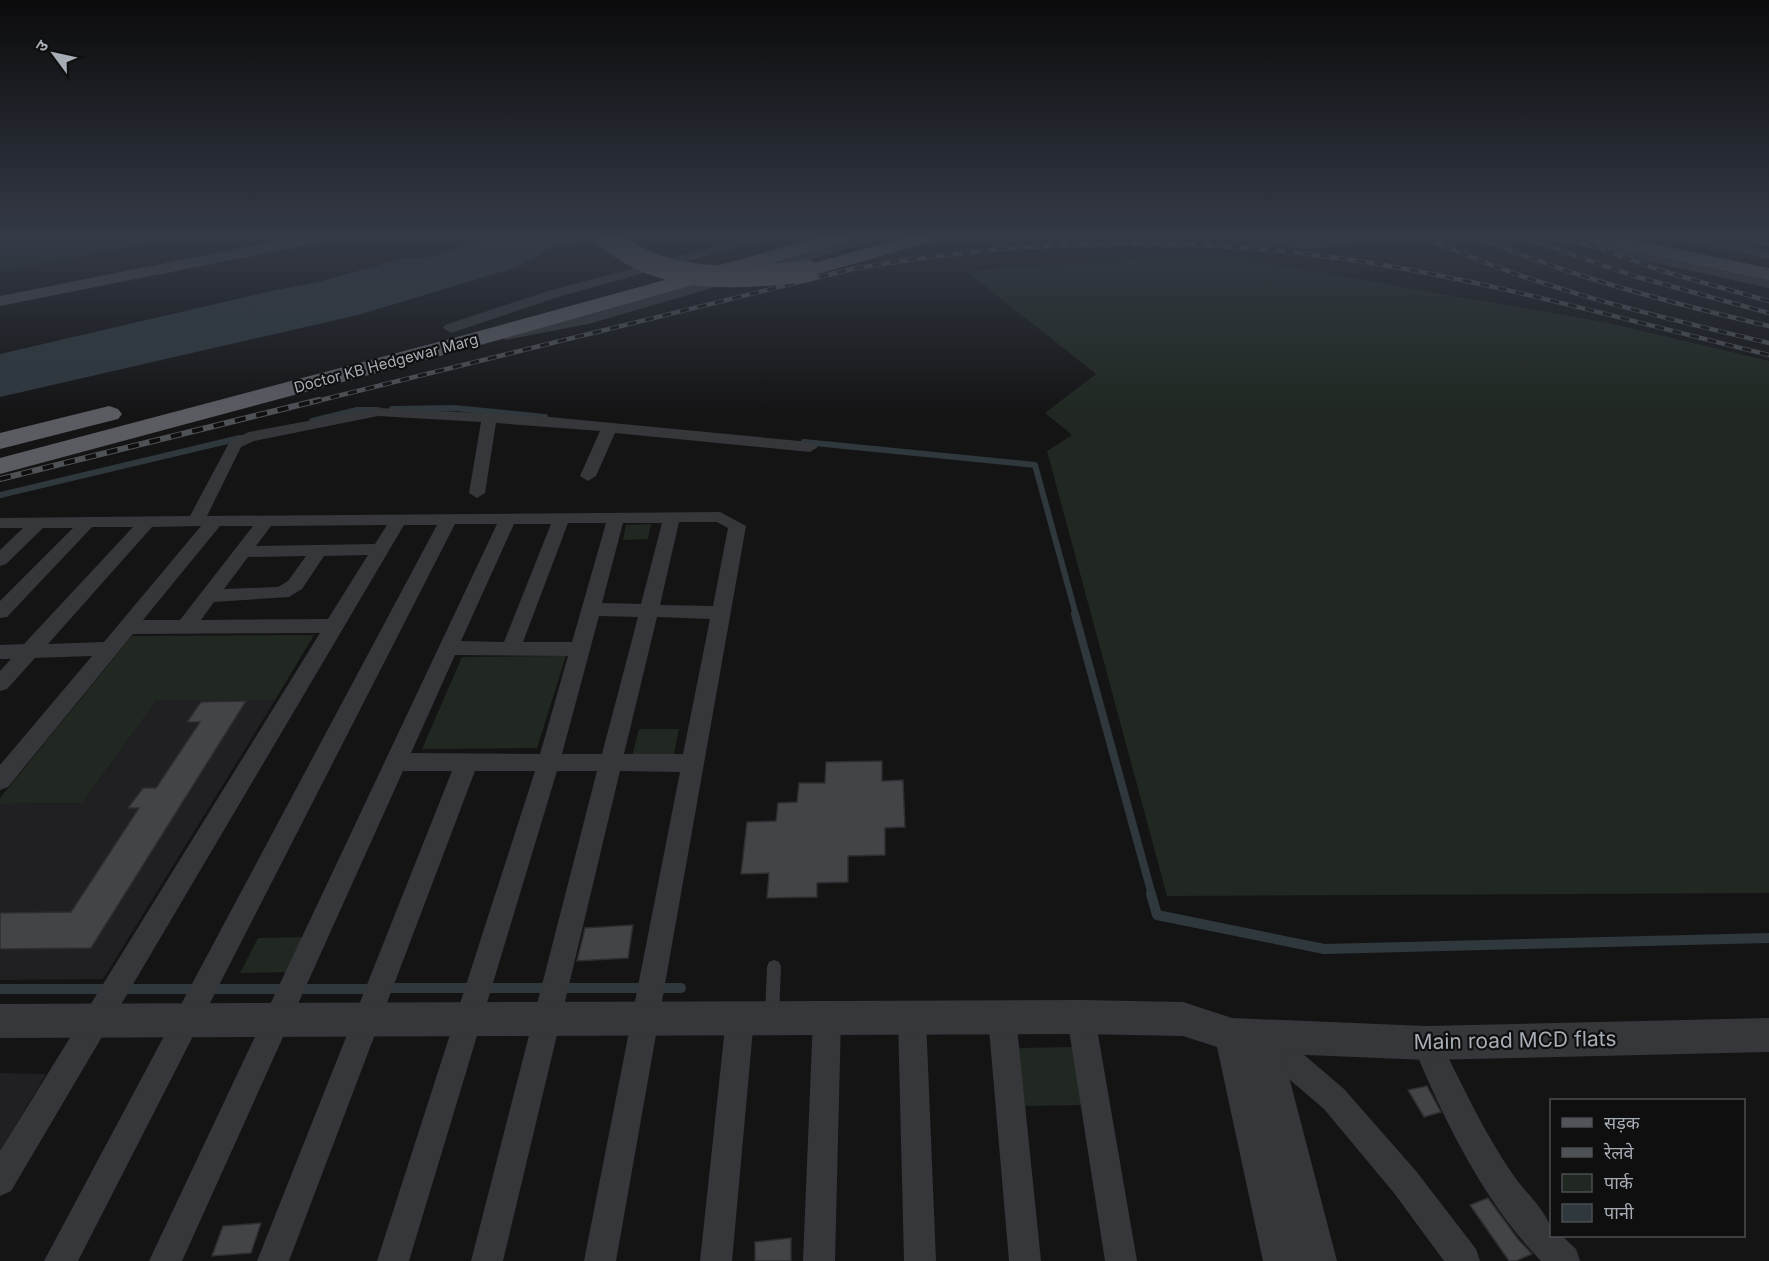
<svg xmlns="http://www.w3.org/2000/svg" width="1769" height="1261" viewBox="0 0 1769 1261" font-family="Inter,'Noto Sans Devanagari',sans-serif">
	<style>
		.built { fill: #202022 }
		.green { fill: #202821 }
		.water { fill: #2e383d }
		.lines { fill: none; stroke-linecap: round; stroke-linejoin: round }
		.stream-far2 { stroke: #2e383d; stroke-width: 6 }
		.stream-far1 { stroke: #2e383d; stroke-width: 8 }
		.stream { stroke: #2e383d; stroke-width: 10 }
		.building { fill: #434448; stroke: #2e2e31; stroke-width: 1.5 }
		.service { fill: #35373a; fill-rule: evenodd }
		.minor { fill: #35373a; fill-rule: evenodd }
		.tertiary { fill: #35373a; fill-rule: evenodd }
		.secondary { fill: #43464a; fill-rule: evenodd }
		.primary { fill: #515459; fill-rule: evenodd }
		.trunk { fill: #5a5c62; fill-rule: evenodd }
		.rail-far1-casing { stroke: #4e5155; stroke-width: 4.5 }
		.rail-casing { stroke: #4e5155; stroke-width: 6 }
		.rail-far1 { stroke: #0f0f10; stroke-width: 3; stroke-dasharray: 9; stroke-linecap: butt }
		.rail { stroke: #0f0f10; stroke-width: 4; stroke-dasharray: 11; stroke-linecap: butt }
		.trunk-bridge { stroke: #5a5c62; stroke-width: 22 }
		.labels { text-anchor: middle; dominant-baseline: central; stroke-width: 4.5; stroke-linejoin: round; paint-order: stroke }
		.far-street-label { font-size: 15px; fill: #a7adb5; stroke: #0f0f10 }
		.near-street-label { font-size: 21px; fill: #a7adb5; stroke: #0f0f10 }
	</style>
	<rect width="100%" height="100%" fill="#141415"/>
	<path class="built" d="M157 700H275L103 979 0 980V804L82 803Z
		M0 1073 46 1074 0 1151Z"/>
	<path class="green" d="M0 238H180L0 271Z
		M1215 254 1609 323 1769 361V893L1167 896 1047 451 1072 435 1045 413 1096 374 966 271Z
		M651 524 648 539 623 540 626 525Z
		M314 635 275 700H157L82 803 0 804V798L132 636Z
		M566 656 537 748 422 749 462 657Z
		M639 729H679L673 758 632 757Z
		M305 937 289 972 240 973 258 938Z
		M1077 1047 1086 1105 1025 1106 1018 1048Z"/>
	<path class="water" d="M500 238H595L546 248 542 254 514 268 358 315 0 397V354L271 291 318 282 401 259 429 257 475 243Z
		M1261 238H1355L1357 241C1336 246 1310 252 1287 246 1275 243 1278 239 1261 238Z"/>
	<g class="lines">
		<path class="stream-far2" d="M392 409 455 408 545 417
			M312 421 357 410H378
			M804 442 1035 465 1076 615
			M0 495 240 438"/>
		<path class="stream-far1" d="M1075 614 1152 895"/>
		<path class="stream" d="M1151 894 1157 915 1324 949 1769 938
			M384 988H471
			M483 988H549
			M561 988H645
			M657 988H681
			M0 989H108
			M123 989H198
			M210 989H285
			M297 989H372"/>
	</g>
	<path class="building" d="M246 701 91 948 0 949V913L71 912 139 808H128L143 788H156L200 722H187L201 702Z
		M882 761V781L903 780 905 827 885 828V855L848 856V882L817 883V897L767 898 769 873 741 874 747 822 776 821 778 803 797 802 799 783H825L826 762Z
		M633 925 628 958 577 961 585 928Z
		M1427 1086 1441 1112 1424 1117 1408 1090Z
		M1488 1198 1518 1239 1532 1254 1516 1261H1509L1470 1205Z
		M261 1223 251 1253 212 1256 223 1226Z
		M791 1238V1261H755V1242Z"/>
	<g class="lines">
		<path class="service" d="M1730 238H1744L1769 243V247Z
			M774 960 779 962 781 967 779 1015 777 1020 772 1022 767 1020 765 1015 767 967 769 962Z"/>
		<path class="minor" d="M378 408 539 416 810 442 818 447 810 452 615 433 596 476 588 481 580 476 600 431 496 423 485 493 477 498 469 493 481 422 378 416 254 441 241 447 207 516 720 512 746 526 616 1261H584L680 772 620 771 503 1261H471L597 771H557L409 1261H377L535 771H475L289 1261H257L452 771H403L182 1261H149L497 524H455L78 1261H44L437 525H404L11 1191 0 1196V1151L320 633 133 634 8 787 0 790V765L92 656 35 658 7 689 0 691V671L11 659H0V645L24 644 133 527H92L7 617 0 618V601L73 528H43L6 564 0 566V550L23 528H0V518L190 516 230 441 249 432ZM679 522H717L728 528 713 606 660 605ZM568 523H606L572 642H523ZM623 523H662L641 604 602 603ZM514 524H551L504 642 461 641ZM387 525 375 544 256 546 271 526ZM201 526 104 642 48 644 152 527ZM220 526H253L180 620H143ZM368 555 328 619 201 620 214 602 289 597 302 589 324 556ZM306 556 288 581 278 587 224 589 248 557ZM599 616 638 617 602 754H562ZM657 617 710 619 683 754H624ZM455 655 568 656 540 754 411 753Z
			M1002 1004 1012 1007 1016 1017 1041 1261H1009L988 1017 992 1007Z
			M1081 1004 1091 1007 1095 1017 1137 1261H1105L1067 1017 1071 1007Z
			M740 1005 750 1008 754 1018 732 1261H700L726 1018 730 1008Z
			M827 1005 837 1008 841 1018 835 1261H803L813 1018 817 1008Z
			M912 1005 922 1008 926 1018 936 1261H904L898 1018 902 1008Z
			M1265 1026 1275 1030 1344 1089 1416 1171 1476 1249 1480 1261H1444L1394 1193 1324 1109 1255 1050 1251 1040 1255 1030Z
			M1426 1029 1436 1033C1461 1082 1484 1134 1516 1179 1528 1195 1552 1216 1552 1236H1562L1576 1249 1580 1261H1541C1483 1201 1444 1120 1412 1043L1416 1033Z"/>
		<path class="tertiary" d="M746 238H770L558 297 457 331 451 333 443 328 445 325 548 291Z
			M861 238H885L588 324 506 340 498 335 506 330 580 317Z
			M1554 238H1581L1769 280V288L1561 242Z
			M1679 238H1708L1769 251V259L1686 242Z
			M1081 1000 1183 1002 1232 1018 1426 1026 1769 1018V1052L1426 1060 1283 1054 1337 1261H1263L1217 1047 1183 1036 1081 1034 0 1038V1004Z"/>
		<path class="secondary" d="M292 238H324L317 243 0 306V296Z"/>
		<path class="primary" d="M1587 238H1624L1769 268V280L1596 243Z"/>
		<path class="trunk" d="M818 238H849L847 242 477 346 0 474V458L461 336Z
			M902 238H933L931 242 807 277 800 275 797 271 800 267Z
			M109 406 118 409 122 414 118 419 0 449V433Z"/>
		<g class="rail-far1-casing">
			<path id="rail-far1" d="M1427 238C1537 289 1652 315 1769 343
				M1479 238C1573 277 1670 303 1769 326
				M1526 238 1634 276 1769 313
				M1572 238 1662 271 1769 301
				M313 402 852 269C1016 240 1180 234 1345 259 1489 280 1628 321 1769 355"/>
		</g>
		<g class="rail-casing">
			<path id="rail" d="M0 479 319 400"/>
		</g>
		<use href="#rail-far1" class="rail-far1"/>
		<use href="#rail" class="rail"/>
		<path class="trunk-bridge" d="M608 238C662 285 740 279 807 271"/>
	</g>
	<linearGradient id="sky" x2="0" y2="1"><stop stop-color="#0b0b0c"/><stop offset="0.57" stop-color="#343a46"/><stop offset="1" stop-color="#343a46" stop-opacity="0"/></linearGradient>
	<rect width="1769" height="415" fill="url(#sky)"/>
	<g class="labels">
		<g class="far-street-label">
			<text transform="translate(386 363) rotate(-15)">Doctor KB Hedgewar Marg</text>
		</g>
		<g class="near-street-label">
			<text transform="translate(1515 1040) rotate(-1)">Main road MCD flats</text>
		</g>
	</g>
	<rect x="1550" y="1099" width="195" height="138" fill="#0f0f10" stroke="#4c4e52" stroke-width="1.5"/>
	<rect x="1562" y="1118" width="30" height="9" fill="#515459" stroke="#4c4e52" stroke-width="1.5"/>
	<text x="1604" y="1129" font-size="18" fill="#a7adb5">सड़क</text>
	<rect x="1562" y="1148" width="30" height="9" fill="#4e5155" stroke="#4c4e52" stroke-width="1.5"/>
	<text x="1604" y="1159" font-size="18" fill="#a7adb5">रेलवे</text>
	<rect x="1562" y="1174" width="30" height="18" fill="#202821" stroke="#4c4e52" stroke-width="1.5"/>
	<text x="1604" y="1189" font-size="18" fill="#a7adb5">पार्क</text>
	<rect x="1562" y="1204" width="30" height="18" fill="#2e383d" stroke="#4c4e52" stroke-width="1.5"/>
	<text x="1604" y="1219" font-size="18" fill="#a7adb5">पानी</text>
	<g transform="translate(54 54) rotate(303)" stroke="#0f0f10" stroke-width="4.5" paint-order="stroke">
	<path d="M0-4.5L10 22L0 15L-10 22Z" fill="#a7adb5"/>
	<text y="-9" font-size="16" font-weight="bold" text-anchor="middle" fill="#a7adb5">उ</text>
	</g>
</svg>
